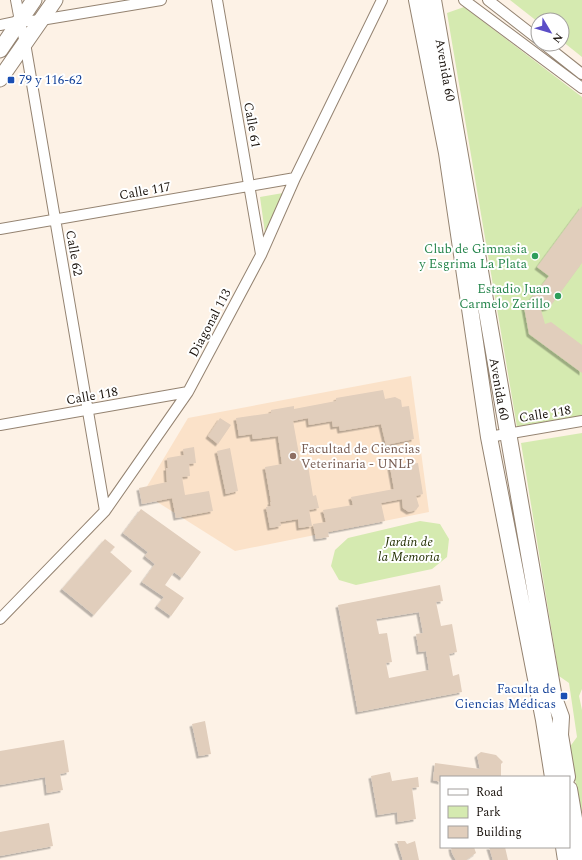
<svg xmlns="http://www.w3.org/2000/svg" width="582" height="860" viewBox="0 0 582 860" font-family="Spectral,serif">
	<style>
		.built { fill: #fbe2c9 }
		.green { fill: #d5eab0 }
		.building { fill: #e1cebc; fill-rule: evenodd; filter: url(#shadow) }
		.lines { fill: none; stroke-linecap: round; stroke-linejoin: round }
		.street-casing { stroke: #948371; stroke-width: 12 }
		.secondary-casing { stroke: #948371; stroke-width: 17 }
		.primary-casing { stroke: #948371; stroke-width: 18 }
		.street { stroke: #fff; stroke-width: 10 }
		.secondary { stroke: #fff; stroke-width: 15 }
		.primary { stroke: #fff; stroke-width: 16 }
		.transit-dot { fill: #1a4fb4; stroke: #fff; stroke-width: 1.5 }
		.leisure-dot { fill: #2e9e5b; stroke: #fff; stroke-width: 1.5 }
		.education-dot { fill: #8d6e63; stroke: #fff; stroke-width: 1.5 }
		.labels { text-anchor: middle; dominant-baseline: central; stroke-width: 4; stroke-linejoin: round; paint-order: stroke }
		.street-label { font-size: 13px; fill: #18110b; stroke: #fff }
		.transit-label { font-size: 13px; fill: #164399; stroke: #fff; text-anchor: start }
		.leisure-label { font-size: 13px; fill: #27864d; stroke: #fff; text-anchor: end }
		.education-label { font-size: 13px; fill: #785e54; stroke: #fff; text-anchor: start }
		.park-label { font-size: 13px; font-style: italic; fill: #243004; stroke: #fff }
	</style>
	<defs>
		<filter id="shadow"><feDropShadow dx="-2.5" dy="2.5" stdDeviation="0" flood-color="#0004"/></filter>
	</defs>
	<rect width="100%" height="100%" fill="#fdf2e6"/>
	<path class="built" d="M411 376 429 512 235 551 143 493 188 418Z"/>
	<path class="green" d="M510 0H582V57L562 41V20H538V22Z
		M464 7 582 97V416L517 427 447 13Z
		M283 193 265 233 260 197Z
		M582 433V689L579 696 582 710V816L569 748 577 737 569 683 559 676 521 443Z
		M420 521 440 524 449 539 447 557 432 569 356 585 339 580 331 566 335 550 348 538Z"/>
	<path class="building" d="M582 206V263L549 308 541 310 545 324 551 322 582 345V373L529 334 524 307 549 276 537 267Z
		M383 390 385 399 395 397 401 400 402 407 409 406 414 439 386 445 381 424 340 431 339 426 333 427 332 421 309 425 308 418 293 421 300 460 307 459 313 496 316 495 319 508 309 510 312 526 299 528 298 519 280 522 281 526 270 528 266 507 271 506 270 502H271L265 467 282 464 278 436 253 439 252 434 239 436 236 418 271 413V410L294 406V409L336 401V398Z
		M220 418 231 425 218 444 208 436Z
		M194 447 196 463 189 464 190 476 182 477 185 495 209 491 213 511 176 518 172 498 142 504 139 488 167 482 166 468H168L167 458 184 455 183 449Z
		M230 448 238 491 226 494 217 451Z
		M418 463 423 494 416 496 419 506 416 510 409 512 403 508 402 499 381 503 385 521 328 532 329 537 316 539 313 524 326 522 323 510 353 505 351 497 394 489 390 467Z
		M141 509 201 552 182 578 174 572 165 585 184 598 171 616 157 606 164 597 142 582 155 564 145 556 148 552 123 533Z
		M105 539 115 547 110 552 132 571 94 615 62 589Z
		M440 585 443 601 436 602 441 626 452 624 457 652 449 654 453 676 459 674 462 692 358 712 338 605ZM419 612 423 633 416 634 419 652 426 651 429 670 389 678 386 663 392 662 387 633 379 634 376 619Z
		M205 721 211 754 199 756 192 724Z
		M64 740 69 772 60 774 63 790 47 793 45 777 0 785V751Z
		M481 752 496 755 503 762 501 764V777H441V782L433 780 435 763 480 769 477 755Z
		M390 772 392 781 418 777 419 787 412 788 416 819 398 822 397 812 378 815 371 776Z
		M49 823 53 846 0 856V832Z
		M397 841H405L407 844 415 841 419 860H403Z
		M451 847H474L476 853 466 860H456L452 853Z
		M489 847H505L508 860H493Z"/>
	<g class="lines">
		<g class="street-casing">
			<path id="street" d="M16 0 20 21 25 43 105 511
				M217 0 261 254
				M464 0 582 88
				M488 0 538 39
				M0 25 20 21H31L41 20 161 0
				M544 44 582 74
				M0 229 295 178
				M0 425 188 392
				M489 437 582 421
				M0 619 105 511 188 392 261 255 295 178 382 0"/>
		</g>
		<g class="secondary-casing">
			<path id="secondary" d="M0 50 34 0
				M0 79 55 0"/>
		</g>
		<g class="primary-casing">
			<path id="primary" d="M417 0 447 153 489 437 544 720 553 777
				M433 0 554 698 561 717 560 735 567 777
				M569 789 581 860
				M564 847 566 860"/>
		</g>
		<use href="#street" class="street"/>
		<use href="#secondary" class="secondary"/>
		<use href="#primary" class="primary"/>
	</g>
	<g class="transit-dot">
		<rect x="7" y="76" width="8" height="8" rx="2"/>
		<rect x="560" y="692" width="8" height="8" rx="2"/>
	</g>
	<g class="leisure-dot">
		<circle cx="535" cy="256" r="4"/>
		<circle cx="558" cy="296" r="4"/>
	</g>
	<circle class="education-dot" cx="293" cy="456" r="4"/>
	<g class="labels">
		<g class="street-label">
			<text transform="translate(445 70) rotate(80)">Avenida 60</text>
			<text transform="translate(252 125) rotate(80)">Calle 61</text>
			<text transform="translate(145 191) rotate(-10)">Calle 117</text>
			<text transform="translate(74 253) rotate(80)">Calle 62</text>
			<text transform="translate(210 323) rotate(-62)">Diagonal 113</text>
			<text transform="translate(499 389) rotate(80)">Avenida 60</text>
			<text transform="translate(92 396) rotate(-10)">Calle 118</text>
			<text transform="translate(545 414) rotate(-9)">Calle 118</text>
		</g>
		<g class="transit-label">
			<text x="19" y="80">79 y 116-62</text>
			<text x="556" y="689" text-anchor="end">Faculta de<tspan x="556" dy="15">Ciencias Médicas</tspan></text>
		</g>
		<g class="leisure-label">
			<text x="527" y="249">Club de Gimnasia<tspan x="527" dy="15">y Esgrima La Plata</tspan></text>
			<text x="550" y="289">Estadio Juan<tspan x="550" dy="15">Carmelo Zerillo</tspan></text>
		</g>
		<g class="education-label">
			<text x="301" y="449">Facultad de Ciencias<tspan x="301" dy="15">Veterinaria - UNLP</tspan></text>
		</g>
		<g class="park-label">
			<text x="409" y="542">Jardín de<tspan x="409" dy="15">la Memoria</tspan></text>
		</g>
	</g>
	<rect x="440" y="776" width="130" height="72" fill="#ffffff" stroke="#a3a09d"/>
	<rect x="448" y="789" width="20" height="6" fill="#ffffff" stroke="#a3a09d"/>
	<text x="476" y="796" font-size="12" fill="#18110b">Road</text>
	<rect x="448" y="806" width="20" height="12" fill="#d5eab0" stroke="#a3a09d"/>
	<text x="476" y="816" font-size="12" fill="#18110b">Park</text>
	<rect x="448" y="826" width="20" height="12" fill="#e1cebc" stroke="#a3a09d"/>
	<text x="476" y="836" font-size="12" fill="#18110b">Building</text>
	<g transform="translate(550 32) rotate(128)"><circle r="19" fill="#ffffff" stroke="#a3a09d"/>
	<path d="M0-3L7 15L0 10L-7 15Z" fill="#5b4ec7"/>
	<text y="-6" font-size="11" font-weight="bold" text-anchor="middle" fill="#18110b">N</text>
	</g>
</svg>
